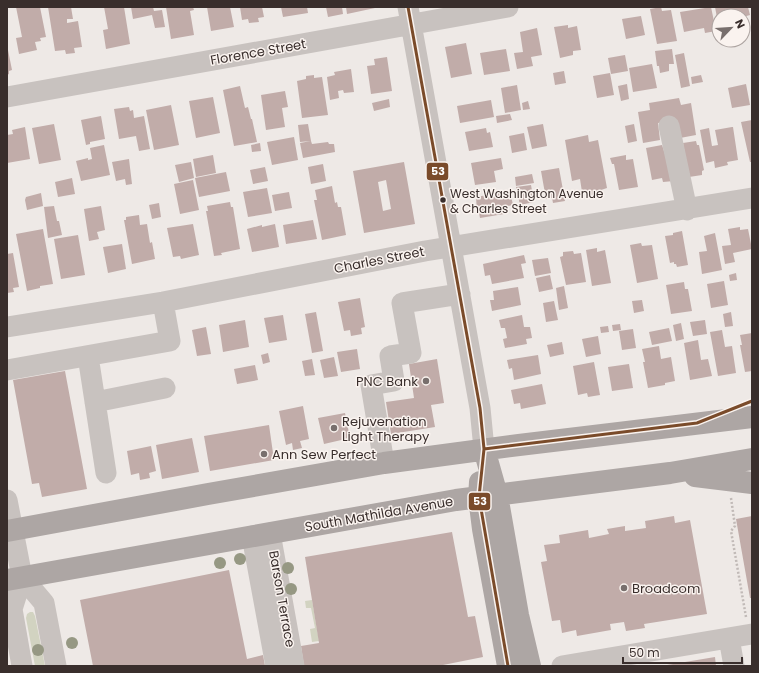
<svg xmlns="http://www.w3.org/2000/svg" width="759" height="673" viewBox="0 0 759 673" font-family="Poppins,sans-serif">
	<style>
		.green { fill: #d2d3c1 }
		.building { fill: #c1aca9; fill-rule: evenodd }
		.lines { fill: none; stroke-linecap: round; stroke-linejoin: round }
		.path { stroke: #c1bab7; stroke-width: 2.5; stroke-dasharray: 2 2; stroke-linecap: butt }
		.minor { stroke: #c8c2bf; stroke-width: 21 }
		.major { stroke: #ada6a4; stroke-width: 22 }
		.bus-1-casing { stroke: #faf3ef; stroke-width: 6 }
		.bus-1 { stroke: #7a4b2a; stroke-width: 3 }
		.tree { fill: #969883 }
		.bus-dot { fill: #392e2c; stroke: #faf3ef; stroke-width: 1.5 }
		.poi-dot { fill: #786f6d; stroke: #faf3ef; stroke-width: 1.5 }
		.labels { text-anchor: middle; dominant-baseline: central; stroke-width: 3; stroke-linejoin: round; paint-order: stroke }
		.bus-label { font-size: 12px; fill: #392e2c; stroke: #faf3ef; text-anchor: start }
		.street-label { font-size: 13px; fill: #392e2c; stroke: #faf3ef }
		.poi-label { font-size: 13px; fill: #392e2c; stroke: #faf3ef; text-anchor: start }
		.line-badge { stroke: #faf3ef; stroke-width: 1.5 }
		.badge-label { font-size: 11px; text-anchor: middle; font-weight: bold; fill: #fff }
	</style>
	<rect width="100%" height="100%" fill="#eee9e6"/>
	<path class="green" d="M312 600 319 641 312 642 310 629 315 628 311 608H306L305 601Z
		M30 612H33L35 616 45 666H35L26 618 27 614Z"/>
	<path class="building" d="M16 7H40L46 37 40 38 41 41 35 42 37 50 19 54 16 38 22 37Z
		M48 7H71L73 19H67V23L78 21 82 47 74 48 75 53 66 54 65 50 55 51Z
		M104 7H124L130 44 106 49 103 30 108 29Z
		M131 7H153L154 11 162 10 165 27 155 28 152 15 133 19Z
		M166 7H193L194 10 190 11 194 35 171 39Z
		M207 7H230L234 27 211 31Z
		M240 7H262L264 17 258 18 259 22 249 23 248 19 242 20Z
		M281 7H307L308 13 283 17Z
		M326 7H342L343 14 328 17Z
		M346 7H375V8L347 14Z
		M661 7 662 11 671 10 677 41 657 44 650 9Z
		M711 7 716 31 705 33 704 28 684 32 680 12Z
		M715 7H748L750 15 743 17 719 16 718 23Z
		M641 16 645 35 626 39 622 19Z
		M568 25V28L577 26 581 50 573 51V55L560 58 554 27Z
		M537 28 542 55 531 57 533 66 517 69 514 53 523 52 520 32Z
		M466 43 472 74 451 78 445 47Z
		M506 49 510 71 484 75 480 53Z
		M672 49 674 64H669V71L660 73 659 66H657L655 51Z
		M8 50 12 70 9 71V74L7 75Z
		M684 53 690 86 681 88 675 55Z
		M625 55 628 71 611 74 608 58Z
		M387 57 392 91 371 94 367 66 375 65 374 59Z
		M652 64 657 88 633 92 629 68Z
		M351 69 354 92 344 93 343 90 338 91 339 98 330 100 327 77 335 75 334 72Z
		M564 71 566 83 555 85 553 73Z
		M610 73 614 95 597 98 593 76Z
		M314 75V78L322 77 328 115 302 118 297 81 306 79V76Z
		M701 75 703 82 692 84 691 77Z
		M627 84 629 99 621 101 618 86Z
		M746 84 750 105 732 108 728 88Z
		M517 85 521 110 505 113 501 88Z
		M240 86 245 108 248 107 251 119H252L257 142 234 146 223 90Z
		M285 91 288 107 282 108 285 127 266 130 261 95Z
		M213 97 220 133 196 138 189 101Z
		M679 98 681 105 691 103 696 135 680 138 677 120 658 123 660 140 643 143 638 112 650 110 649 103Z
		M389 99 390 107 374 111 372 103Z
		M491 100 494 117 460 123 457 106Z
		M528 101 530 109 523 110 522 103Z
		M171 105 179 145 154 150 146 110Z
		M129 107 130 111 133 110 134 118 144 116 150 149 139 151 136 136 119 139 114 109Z
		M510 114 512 120 497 123 496 116Z
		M101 116 105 139 90 142V144L86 145 81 120Z
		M752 120V162H750L741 122Z
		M54 124 61 160 39 164 32 128Z
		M308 124 311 141 300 142 298 125Z
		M543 124 547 146 532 149 527 127Z
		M634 124 637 141 628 143 625 126Z
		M25 127 30 159 7 163V135L13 134 12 130Z
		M732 127H733L738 160 727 162 728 165 715 168 714 161 706 163 700 130 709 128 712 146 718 145 715 130Z
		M486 128 487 133 490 132 493 147 469 151 465 132Z
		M524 133 527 150 512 153 509 136Z
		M588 135 589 142 598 140 607 188 601 190 602 193 591 195V191L582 192 580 179 572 181 565 140Z
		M294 137 298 160 272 165 267 142Z
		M311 141 312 144 328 142 329 144H334L335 152 303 158 300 143Z
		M696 141 697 145H699L704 170 702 171V175L689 177 683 143Z
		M260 143 261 151 252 152 251 145Z
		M104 145 110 175 81 181 76 161 88 158V160L92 159 90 148Z
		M662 145 674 181 663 182 662 178 652 180 646 148Z
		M213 155 216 173 196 177 193 159Z
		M626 155V160L633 159 638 187 619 190 614 164H612L610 158Z
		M501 158 503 169 494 171 496 182 475 185 471 163Z
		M129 159 132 184 126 185 125 179 116 181 112 162Z
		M191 162 194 178 179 182 175 165Z
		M404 162 415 224 364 233 353 171ZM386 180 391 209 383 211 378 182Z
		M323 164 326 181 311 184 308 167Z
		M265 167 268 181 253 184 250 170Z
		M559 168 565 201 553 203 552 198 546 199 541 171Z
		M226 172 230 191 199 197 195 178Z
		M532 174 534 183 516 186 515 177Z
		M72 178 75 194 58 197 55 182Z
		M193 180 199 210 180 214 174 184Z
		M531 185 534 202 520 205 516 187Z
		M332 186 335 203 337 202 338 207H341L346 235 322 240 314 200H317L315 190Z
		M267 188 272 213 248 217 243 192Z
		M510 191 513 205 503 207 504 214 480 218 479 213H477L476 197Z
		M289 192 292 208 275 211 272 195Z
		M41 193 43 206 27 210 25 200 26 197Z
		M230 202 231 207H233L240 249 221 253 222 255 214 256 206 211H208L207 206Z
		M159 203 161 217 152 219 149 205Z
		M54 206 57 221H59L62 235 48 238 44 207Z
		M101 206 105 230 97 232 99 239 89 241 84 209Z
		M139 215 140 225 147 224 150 243 152 242 155 259 132 264 124 220H126V217Z
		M313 220 317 239 286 244 283 225Z
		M193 224 199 255 181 259 180 256 173 257 167 228Z
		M275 224 279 247 252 252 247 229 262 225V227Z
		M740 227V230L748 229 752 249 733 253 735 262 725 264 722 246 731 245 728 229Z
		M43 229 53 284 40 286V288L27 291 16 234Z
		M682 231 688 265 677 267 676 264H674V262L670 263 665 236 673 235V233Z
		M715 233 722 270 702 274 699 252 707 251 704 236Z
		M78 235 85 275 61 279 54 239Z
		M641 243 642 246 652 245 658 279 637 283 630 245Z
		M122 244 126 269 108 273 103 247Z
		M597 248V252L605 250 611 283 592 286 586 250Z
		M573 251 574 254 581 253 586 282 566 285 560 257 563 256V252Z
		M13 253 19 287 13 288 14 292 7 293V254Z
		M524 255 526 263 521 264 524 278 492 284 490 275 485 276 483 264Z
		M548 258 551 273 535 276 532 260Z
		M736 273 737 280 730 281 729 275Z
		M550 275 553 289 539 292 536 278Z
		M724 281 728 305 711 308 707 284Z
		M684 282 685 289H688L692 311 671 314 666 285Z
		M564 286 568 308 559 310 556 288Z
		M518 287 521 305 492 311 490 300H494L493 291Z
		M360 298 365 327 361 328 362 334 351 336 350 330 344 331 338 302Z
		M642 300 644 311 634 313 632 301Z
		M554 301 558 320 546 322 543 303Z
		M316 312 323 351 312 353 305 314Z
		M731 312 733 326 725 327 723 314Z
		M283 315 287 340 269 343 264 318Z
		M522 315 524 327H530L532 338 526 339 527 344 505 348 503 339 507 338 505 328H501L499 320Z
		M245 320 249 347 223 352 219 325Z
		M705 320 707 334 693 336 690 322Z
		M681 323 684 339 676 341 673 325Z
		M620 324 621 330 613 331 612 325Z
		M608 326 609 332 601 333 600 327Z
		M206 327 211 354 197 356 192 330Z
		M669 328 672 341 652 345 649 332Z
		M633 329 636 348 622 350 619 331Z
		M722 330 725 347 732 346 736 373 718 376 710 332Z
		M752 333V371L745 372 740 345H742L740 335Z
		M598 336 601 354 586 357 582 339Z
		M698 340 701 360 708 359 712 376 690 380 684 343Z
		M562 342 564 354 550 357 547 345Z
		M659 346 661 359 671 357 675 381 665 383V385L648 388 643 362H645L642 349Z
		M357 349 360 369 341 372 337 352Z
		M268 353 270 362 263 364 261 355Z
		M538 355 541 374 514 380 512 368 509 369 507 360Z
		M334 357 338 376 324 378 320 360Z
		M312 359 315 375 305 376 302 361Z
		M437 359 444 403 431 405 435 427 391 434 386 402 414 398 409 364Z
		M594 362 600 395 588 397 587 393 578 395 573 366Z
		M629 364 633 388 612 391 608 367Z
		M255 365 258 380 237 384 234 369Z
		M65 371 87 489 42 497 39 483 32 484 13 380Z
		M542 384 546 404 521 409 520 403 514 404 511 390Z
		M303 406 309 439 300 441 302 448 293 450 292 443 286 445 279 411Z
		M345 413 350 438 324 444 318 418Z
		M269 425 274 460 210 471 204 436Z
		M192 438 199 472 162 479 156 445Z
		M151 446 156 471 149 473 150 478 140 480 139 473 131 475 127 451Z
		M674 516 675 523 690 520 707 614 644 624 645 628 626 631 624 622 610 624 611 630 577 636 576 630 562 633 560 620 552 621 541 562 547 561 544 545 560 543 559 535 588 530 589 538 609 534 607 529 625 526V531L646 528 645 521Z
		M752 516V598H750L736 519Z
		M452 532 468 617 475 616 483 657 438 666H304L301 646 319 643 305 557Z
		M229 570 247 659 263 655 265 666H93L80 600Z
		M715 657 716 666H667V665Z"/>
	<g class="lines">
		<path class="path" d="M731 498 735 526 731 531 746 617"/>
		<path class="minor" d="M408 7 480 408 484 449
			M7 97 508 7
			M669 126 687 210
			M7 327 163 302 425 251 752 198
			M88 356 106 473
			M7 370 170 341 163 302
			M95 402 165 388
			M384 463 371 385 394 381 390 356 411 353 402 303 460 294
			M7 500 22 577 12 609 22 666
			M270 533 294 666
			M252 536 276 666
			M22 577 44 603 56 666
			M729 638 734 666
			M562 666 752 634"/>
		<path class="major" d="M484 449 497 495 518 615 530 666
			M695 476 752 483
			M480 482 479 497 483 529 508 666
			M7 531 208 494 384 463 519 445 752 417
			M7 580 456 500 670 473 752 459"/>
		<g class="bus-1-casing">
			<path id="bus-1" d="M408 7 480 408 484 449 479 497 508 666
				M484 449 697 423 752 401"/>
		</g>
		<use href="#bus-1" class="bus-1"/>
	</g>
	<g class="tree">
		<circle cx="240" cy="559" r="6"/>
		<circle cx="220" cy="563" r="6"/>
		<circle cx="288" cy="568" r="6"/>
		<circle cx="291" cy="589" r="6"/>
		<circle cx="72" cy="643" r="6"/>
		<circle cx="38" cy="650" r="6"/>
	</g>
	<circle class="bus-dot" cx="443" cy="200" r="3.5"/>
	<g class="poi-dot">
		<circle cx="426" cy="381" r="4"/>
		<circle cx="334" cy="428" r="4"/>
		<circle cx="264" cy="454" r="4"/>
		<circle cx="624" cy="588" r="4"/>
	</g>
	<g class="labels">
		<g class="bus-label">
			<text x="450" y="193">West Washington Avenue<tspan x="450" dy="15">&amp; Charles Street</tspan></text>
		</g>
		<g class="street-label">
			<text transform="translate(258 52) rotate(-10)">Florence Street</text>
			<text transform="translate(379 260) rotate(-11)">Charles Street</text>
			<text transform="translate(379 514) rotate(-10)">South Mathilda Avenue</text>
			<text transform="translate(282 599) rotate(80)">Barson Terrace</text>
		</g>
		<g class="poi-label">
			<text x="418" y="381" text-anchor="end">PNC Bank</text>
			<text x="342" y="421">Rejuvenation<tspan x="342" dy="15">Light Therapy</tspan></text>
			<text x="272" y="454">Ann Sew Perfect</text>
			<text x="632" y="588">Broadcom</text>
		</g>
	</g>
	<g class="line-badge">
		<rect x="426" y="162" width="23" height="19" rx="4" fill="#7a4b2a"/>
		<rect x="468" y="492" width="23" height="19" rx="4" fill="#7a4b2a"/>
	</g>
	<g class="badge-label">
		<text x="438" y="175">53</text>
		<text x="480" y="505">53</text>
	</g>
	<rect width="759" height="673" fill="none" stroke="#392e2c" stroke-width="16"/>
	<g transform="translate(731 28) rotate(65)"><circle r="19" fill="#faf3ef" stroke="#ada4a1"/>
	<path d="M0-3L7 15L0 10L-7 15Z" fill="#786f6d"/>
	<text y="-6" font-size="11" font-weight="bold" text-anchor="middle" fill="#392e2c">N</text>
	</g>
	<path d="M623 657v6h119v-6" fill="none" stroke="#392e2c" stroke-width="2"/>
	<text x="629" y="657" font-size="12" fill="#392e2c" stroke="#faf3ef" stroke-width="3" paint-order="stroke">50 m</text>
</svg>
